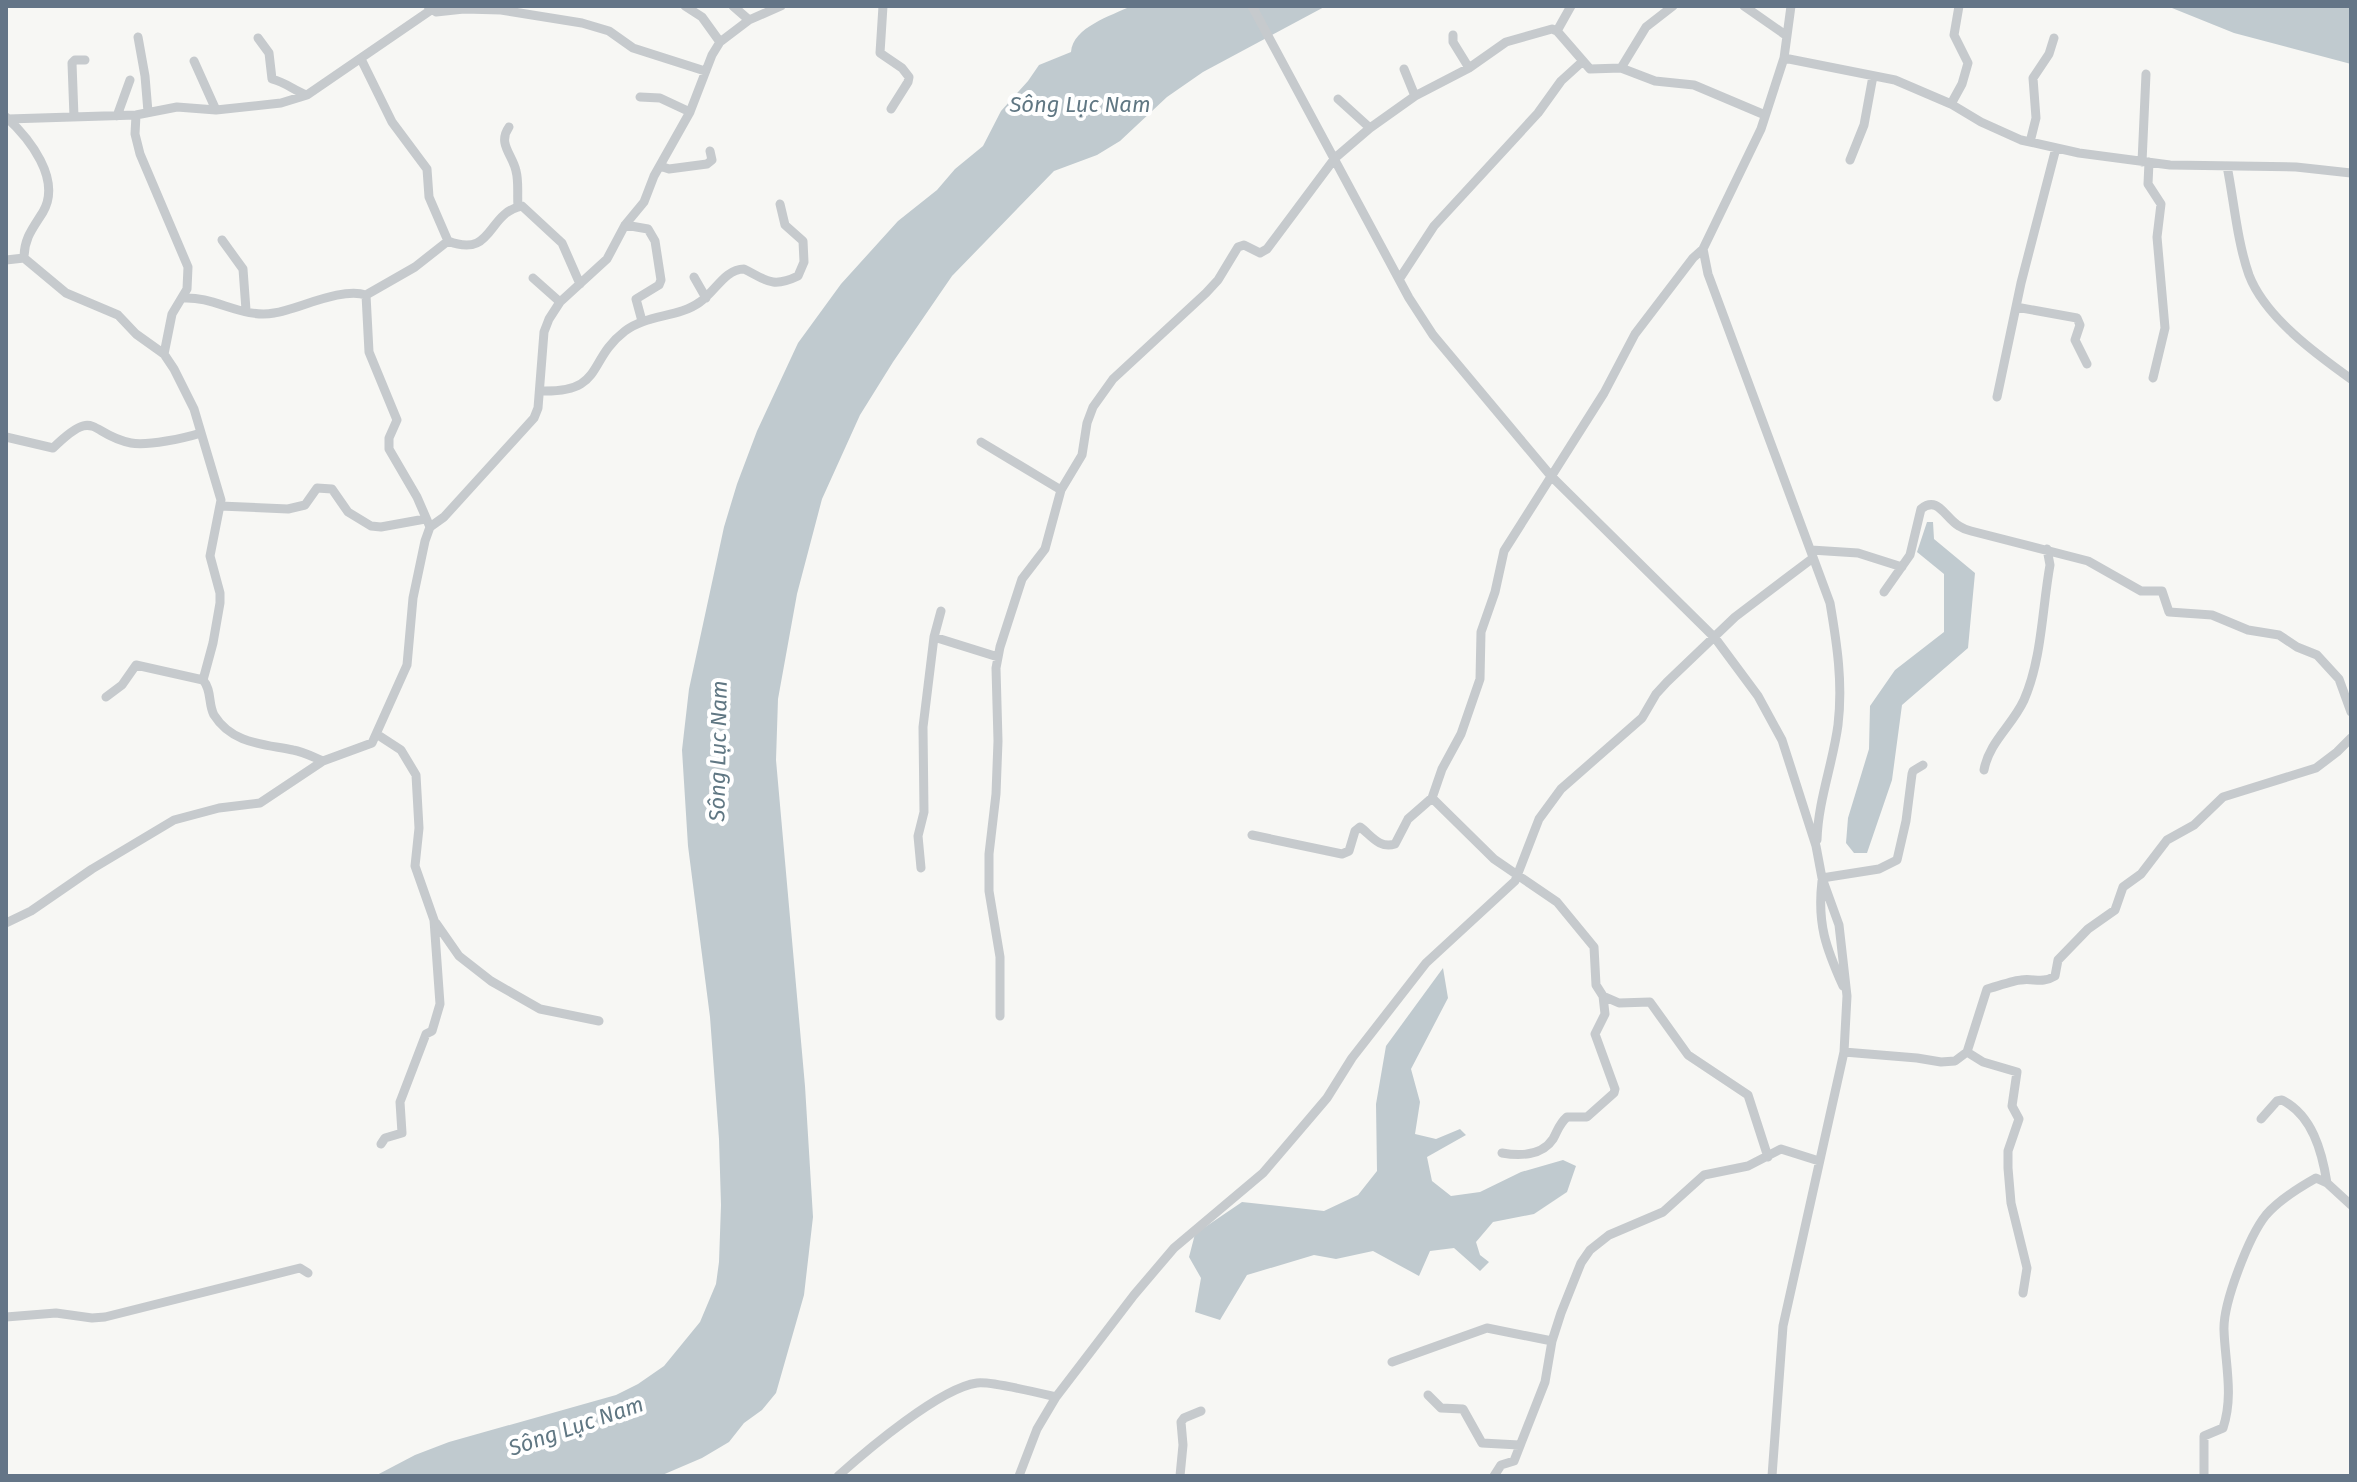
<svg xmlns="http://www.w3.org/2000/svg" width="2357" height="1482" viewBox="0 0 2357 1482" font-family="'Fira Sans',sans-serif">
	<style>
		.water { fill: #c0cacf }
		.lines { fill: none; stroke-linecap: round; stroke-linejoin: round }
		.minor { stroke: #c6cacd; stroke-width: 9 }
		.labels { text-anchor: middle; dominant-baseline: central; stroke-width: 8; stroke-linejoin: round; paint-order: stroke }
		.water-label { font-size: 22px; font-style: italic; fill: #607783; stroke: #fff }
	</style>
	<rect width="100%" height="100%" fill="#f7f7f4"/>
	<path class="water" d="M1131 6H1326L1203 72 1167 97 1120 141 1097 155 1054 171 952 276 893 362 860 415 822 499 797 594 778 699 776 760 805 1086 813 1217 804 1295 776 1393 762 1410 744 1423 729 1442 702 1458 660 1476H375L415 1455 449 1442 616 1395 638 1384 664 1366 700 1322 716 1284 719 1262 721 1205 719 1139 710 1017 688 846 682 750 689 689 724 527 737 484 757 431 798 343 841 284 898 221 937 190 955 169 983 146 1001 111 1028 81 1039 65 1071 52C1073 27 1111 16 1131 6Z
		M2167 6H2351V64L2234 33Z
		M1927 522H1933L1934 539 1975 573 1968 648 1902 705 1892 780 1867 853H1854L1846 843 1848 818 1869 749 1870 706 1895 670 1944 632V574L1917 552Z
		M1443 968 1448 998 1411 1069 1420 1102 1415 1134 1436 1139 1460 1129 1466 1135 1427 1157 1432 1181 1451 1196 1480 1192 1521 1172 1563 1160 1576 1166 1567 1192 1534 1214 1493 1222 1476 1242 1480 1255 1489 1262 1480 1271 1454 1248 1430 1251 1419 1276 1373 1251 1336 1259 1314 1255 1247 1275 1220 1320 1195 1312 1201 1278 1189 1257 1195 1234 1242 1202 1324 1211 1358 1195 1377 1171 1376 1104 1386 1046Z"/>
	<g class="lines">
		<path class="minor" d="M428 6 436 12 464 9 501 10 582 23 609 31 633 48 705 71
			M685 6 702 17 720 42
			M733 6 749 20
			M883 6 880 53 902 68 909 77 908 82 891 109
			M1252 6 1409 298 1433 335 1551 476 1715 638 1758 696 1782 740 1816 846 1822 878 1839 925 1847 996 1844 1052 1783 1326 1772 1476
			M1744 6 1787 36
			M1791 6 1784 58 1761 129 1703 249 1708 274 1830 603C1837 644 1843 683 1838 725 1833 763 1818 801 1817 840
			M1557 31 1571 6
			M1453 35V42L1469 68
			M138 37 145 76 148 112
			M258 38 269 53 272 79C287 83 293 90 307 95
			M1784 58 1895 80 1951 104 1981 122 2021 140 2079 153 2170 165 2296 167 2351 173
			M361 59 392 122 427 169 429 197 448 241
			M194 61 216 110
			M1621 68 1646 27 1673 6
			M1404 69 1415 96
			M640 97 660 98 690 112
			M1338 99 1370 128
			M1951 104 1962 84 1968 63 1954 35 1959 6
			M136 115 135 134 140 154 188 267 187 289 172 314 164 354
			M117 116 130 80
			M6 117C29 138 62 179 43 212 33 228 24 238 24 258L66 293 118 315 136 334 164 354 174 369 194 409 221 500 210 556 220 593V603L213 643 203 680
			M74 117 72 63 75 60H85
			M8 119 136 115 177 107 216 110 281 103 307 95 431 10
			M509 127C497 144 513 155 516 171 519 182 517 195 518 206
			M2030 142 2036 118 2033 78 2049 54 2054 38
			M1850 160 1864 125 1873 76
			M2142 162 2146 74
			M2149 162 2148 184 2161 204 2157 237 2165 328 2153 378
			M660 166 669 169 707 164 712 160 710 151
			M2227 166C2234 201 2237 241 2249 275 2265 317 2316 354 2351 379
			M625 225 648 229 655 241 661 280 659 285 636 299 642 321
			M222 240 243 269 246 310
			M6 260 24 258
			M694 277 706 298
			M533 278 560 302
			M1400 278 1434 226 1538 113 1561 81 1583 61
			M366 295 415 267 448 241C494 259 486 213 522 206L562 243 580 284
			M183 298C214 296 243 319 274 313 299 309 341 287 366 295L369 352 397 420 389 438V449L417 497 430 527
			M2016 307 2077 318 2080 325 2075 340 2087 364
			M540 391C605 393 586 361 625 331 647 314 678 318 700 302 715 292 725 269 744 269 765 279 771 289 798 276L804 262 803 241 785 225 780 204
			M1997 397 2021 283 2056 148
			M6 437 53 448C97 405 89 435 131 443 148 446 185 438 201 433
			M981 442 1061 490
			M220 506 288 509 305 505 317 488 332 489 348 512 371 526 381 527 425 519
			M1811 550 1858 553 1902 567
			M1884 592 1910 555 1921 509C1938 495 1945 518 1959 526 1962 528 1967 530 1971 531L2088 561 2141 591H2162L2169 612 2212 615 2248 630 2279 635 2297 647 2317 655 2339 679 2351 712
			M934 637 998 657
			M106 697 122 685 136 665 203 680C212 690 208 704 214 715 232 744 264 744 293 750 304 752 313 757 323 761
			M378 735 401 750 416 775 419 828 415 866 434 920 440 1004 432 1031 426 1034 400 1102 402 1133 385 1138 381 1144
			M1984 770C1989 742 2012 726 2024 700 2042 659 2042 609 2050 565L2047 549
			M1432 798 1494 859 1557 902 1594 947 1596 985 1603 996 1619 1003 1650 1002 1688 1055 1748 1095 1768 1157
			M1252 835 1342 854 1349 851 1355 831 1360 827C1371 835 1379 849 1395 844L1408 819 1432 798 1442 769 1461 734 1480 679 1481 632 1495 592 1504 551 1604 393 1635 334 1693 258 1703 249
			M921 868 918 836 924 812 923 727 934 637 941 611
			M1822 878 1879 869 1897 860 1906 821 1912 774 1913 771 1923 765
			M1822 881C1817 924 1826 948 1843 986
			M6 923 31 911 92 869 174 820 219 808 260 803 323 761 372 743 407 665 413 598 425 541 430 527 444 517 534 418 538 408 544 332 549 319 560 302 607 259 625 225 644 202 654 176 690 112 712 55 720 42 749 20 781 6
			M436 923 459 956 491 981 540 1009 599 1021
			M1000 1016V957L989 891V854L996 794 998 741 996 668 1000 647 1022 579 1045 549 1061 490 1082 455 1087 423 1093 407 1113 379 1206 293 1218 280 1238 247 1244 245 1260 253 1267 249 1335 158 1370 128 1415 96 1469 68 1506 42 1552 29 1557 31 1590 69 1621 68 1655 81 1694 85 1765 115
			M1844 1052 1917 1058 1941 1062 1955 1061 1967 1052 1983 1062 2017 1072 2012 1106 2019 1119 2008 1151V1168L2011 1203 2027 1268 2023 1293
			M1967 1052 1987 989C1995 987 2015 980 2021 980 2034 978 2042 984 2055 976L2058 960 2088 929 2115 910 2123 887 2141 874 2167 840 2194 825 2223 797 2316 768 2337 752 2351 738
			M2261 1119 2277 1101 2282 1100C2312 1115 2322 1151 2327 1183
			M1502 1153C1519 1156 1542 1156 1553 1139 1558 1130 1559 1124 1567 1117H1587L1614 1093 1615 1089 1595 1034 1605 1014 1603 996
			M6 1317 56 1313 92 1318 105 1317 300 1268 308 1273
			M1392 1362 1487 1328 1552 1341
			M1428 1395 1441 1408 1463 1409 1482 1443 1519 1445
			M838 1476C867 1450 940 1388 977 1383 991 1381 1039 1393 1056 1397L1134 1295 1174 1248 1263 1173 1310 1118 1327 1098 1352 1058 1426 963 1515 881 1539 819 1561 789 1642 718 1656 694 1667 682 1735 617 1813 558
			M1019 1476 1037 1429 1056 1397
			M1180 1476 1183 1445 1181 1422 1184 1418 1201 1411
			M1494 1476 1501 1465 1514 1461 1545 1382 1552 1341 1561 1313 1581 1263 1590 1250 1609 1235 1663 1212 1704 1175 1748 1166 1781 1149 1819 1161
			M2204 1476V1436L2223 1428C2234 1395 2225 1363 2224 1330 2223 1303 2249 1236 2266 1215 2278 1201 2300 1187 2316 1178L2327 1183 2351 1205"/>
	</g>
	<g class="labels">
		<g class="water-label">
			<text x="1080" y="104">Sông Lục Nam</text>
			<text transform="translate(718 751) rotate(-89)">Sông Lục Nam</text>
			<text transform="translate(576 1426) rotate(-19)">Sông Lục Nam</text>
		</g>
	</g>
	<rect width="2357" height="1482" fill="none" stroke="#647587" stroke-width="16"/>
</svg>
